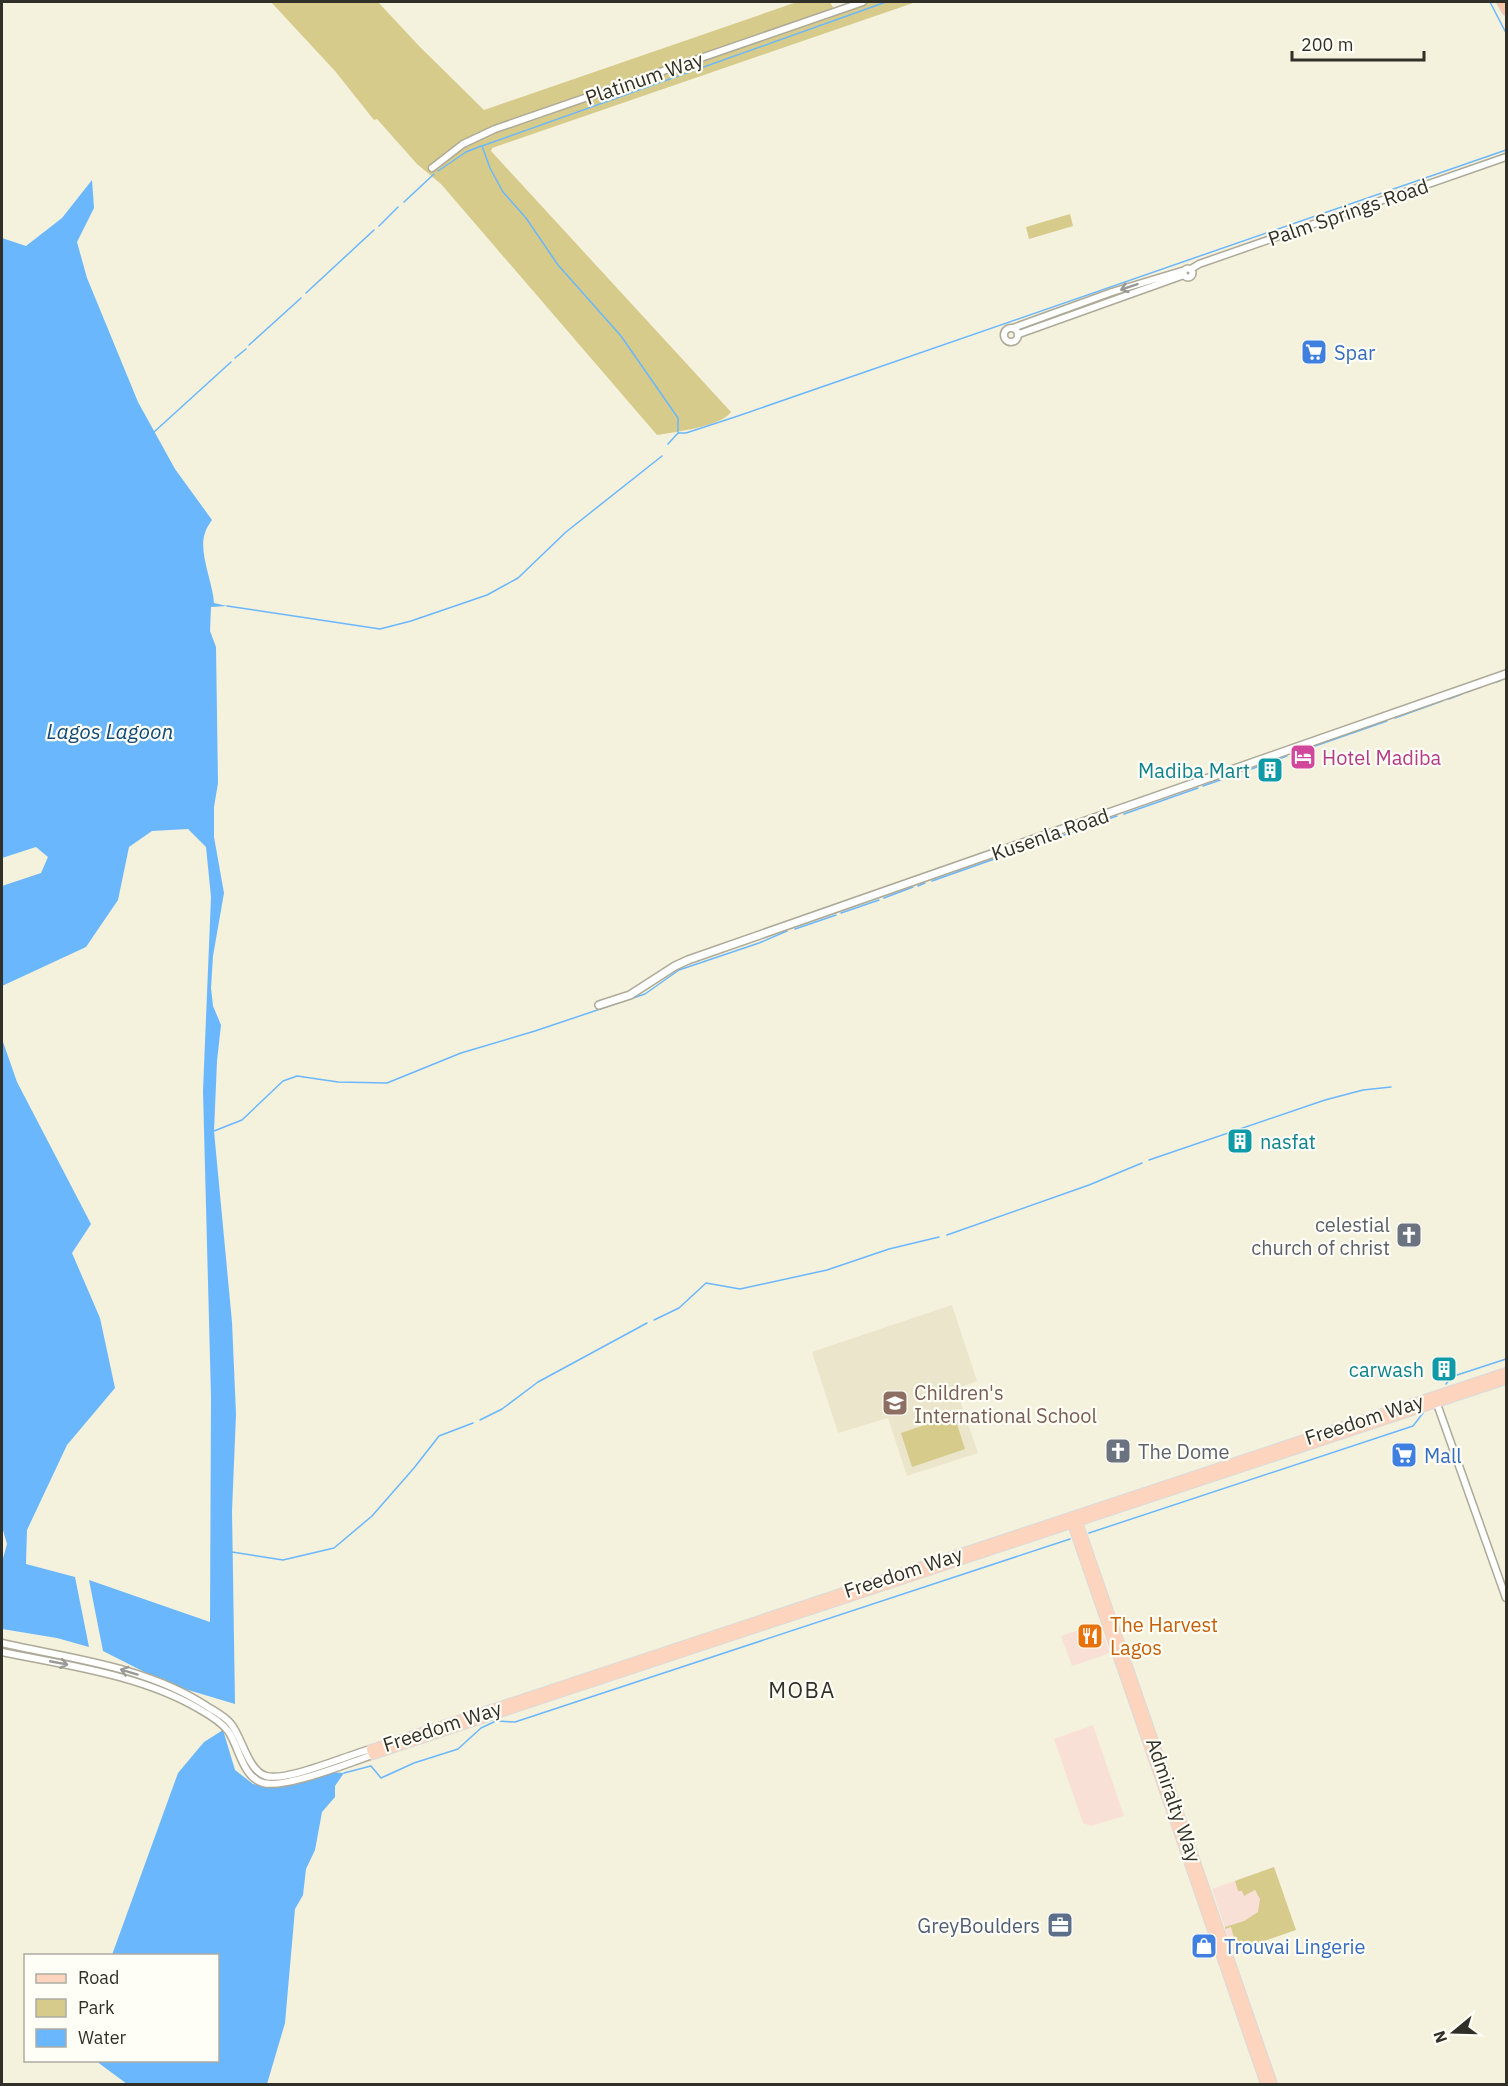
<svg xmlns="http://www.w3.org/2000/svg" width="1508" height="2086" viewBox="0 0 1508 2086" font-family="'IBM Plex Sans',sans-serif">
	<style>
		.commercial { fill: #f9e0d6 }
		.industrial { fill: #f9e0d7 }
		.built { fill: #ebe6cb }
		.green { fill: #d6cb8b }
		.water { fill: #6ab7fd }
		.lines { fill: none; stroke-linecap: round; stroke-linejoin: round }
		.stream { stroke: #6ab7fd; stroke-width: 1.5 }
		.tertiary-casing { stroke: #adaa98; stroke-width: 9 }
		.secondary-casing { stroke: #adaa98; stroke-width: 10 }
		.primary-casing { stroke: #dadad8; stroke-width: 10 }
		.trunk-casing { stroke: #dadad8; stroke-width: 10 }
		.tertiary { stroke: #fff; stroke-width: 6 }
		.secondary { stroke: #fff; stroke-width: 7 }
		.primary { stroke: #fdd4be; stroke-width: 8 }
		.trunk { stroke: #fcc6a8; stroke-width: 8 }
		.oneway { stroke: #989894 }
		.labels { text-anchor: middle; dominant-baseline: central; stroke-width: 4.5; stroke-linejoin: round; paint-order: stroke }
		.street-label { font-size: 20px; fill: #313028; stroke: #fffef6 }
		.shop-label { font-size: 20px; fill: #366cbe; stroke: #fffef6; text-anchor: start }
		.hotel-label { font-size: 20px; fill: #b23c85; stroke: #fffef6; text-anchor: start }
		.culture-label { font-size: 20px; fill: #0d838f; stroke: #fffef6; text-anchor: end }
		.worship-label { font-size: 20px; fill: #5b616d; stroke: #fffef6; text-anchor: end }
		.education-label { font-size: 20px; fill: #785e54; stroke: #fffef6; text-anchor: start }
		.food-label { font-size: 20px; fill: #c56008; stroke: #fffef6; text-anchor: start }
		.service-label { font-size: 20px; fill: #4e5e75; stroke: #fffef6; text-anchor: end }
		.water-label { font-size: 21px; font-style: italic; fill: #124976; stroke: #fffef6 }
		.quarter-label { font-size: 22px; letter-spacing: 1.5px; fill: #313028; stroke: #fffef6 }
	</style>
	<rect width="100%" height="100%" fill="#f4f1dd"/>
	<path class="commercial" d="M1099 1623 1110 1653 1072 1666 1061 1636Z"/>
	<path class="industrial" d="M1093 1725 1124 1816 1091 1826 1083 1823 1054 1739Z
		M1274 1867 1266 1940 1233 1952 1212 1889Z"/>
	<path class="built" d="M952 1305 977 1381 956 1389 978 1453 907 1476 888 1418 838 1433 812 1352Z"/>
	<path class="green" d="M271 2H378L419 46 484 110 797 2H830L837 14 867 2H916L492 148 491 151 731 412C720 427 675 432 657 435L441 184 417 164 377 119 374 120 335 71Z
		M1070 214 1073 226 1029 239 1026 227Z
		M954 1415 965 1449 912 1467 901 1433Z
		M1274 1867 1296 1930 1241 1949 1238 1942H1235L1231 1927 1225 1929V1927L1244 1921 1258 1912 1260 1899 1255 1890 1244 1896 1242 1891H1238L1235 1881Z"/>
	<path class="water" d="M92 180 94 208 77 242 87 278 138 402 175 469 212 520C209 524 206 529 205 533 198 551 213 583 214 603L227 606 211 607 210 631 216 647 218 783 214 807V837L224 893 213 956 211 988 213 1006 221 1025 217 1061 214 1131 232 1322 236 1414 232 1511 235 1704 168 1684 103 1651 89 1580 210 1622 211 1397 203 1091 211 897 206 847 188 829 152 831 129 847 118 900 86 947 2 986V886L41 873 48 857 36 847 2 858V238L26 246 62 218Z
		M2 1039 17 1082 91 1224 72 1253 100 1318 115 1388 67 1445 27 1530 26 1564 75 1577 89 1647 57 1638 2 1629V1562L7 1544 2 1527Z
		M223 1730 235 1770 253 1784 276 1787 299 1782 328 1772 344 1773 335 1786V1797L322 1812 315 1850 306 1869 303 1895 295 1909 285 2023 267 2084H127L96 2061 218 2060V1956L112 1955 178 1773 204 1742Z"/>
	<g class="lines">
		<path class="stream" d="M1490 2 1506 33
			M438 171 466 152 481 146
			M404 202 434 174
			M379 226 398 207
			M306 293 374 230
			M249 345 301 298
			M235 358 246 349
			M154 432 231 362
			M678 432V418L621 336 558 265 526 218 503 192 490 168 482 146 886 2
			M668 444 678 433H686L735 417 1506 150
			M227 606 380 629 411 621 487 595 518 578 566 532 662 456
			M1492 683 1500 681
			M1467 692 1481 687
			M1449 699 1462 694
			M1395 718 1442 701
			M1292 754 1387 721
			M1246 771 1287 756
			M1232 776 1240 773
			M1203 786 1226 778
			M1124 814 1198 788
			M1096 823 1117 816
			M1038 844 1090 826
			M932 881 1031 846
			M918 886 925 883
			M884 898 913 887
			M841 913 879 900
			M795 929 836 915
			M214 1131 242 1120 283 1081 297 1076 338 1082 387 1083 461 1053 535 1031 645 994 679 970 759 943 787 931
			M1149 1160 1325 1100 1363 1090 1391 1087
			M947 1235 1089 1185 1142 1163
			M654 1320 679 1308 706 1283 740 1289 827 1270 889 1249 939 1237
			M1446 1384 1451 1377 1506 1359
			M480 1420 502 1409 538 1382 647 1323
			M1089 1533 1413 1426 1423 1413
			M232 1552 283 1560 334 1548 372 1516 414 1468 439 1436 473 1423
			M344 1773 371 1766 381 1778 414 1763 458 1749 481 1728 496 1721 515 1722 1070 1539"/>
		<g class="tertiary-casing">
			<path id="tertiary" d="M432 168 463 144 495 129 863 2
				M1183.5 273a4.5 4.5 0 1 1 9 0a4.5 4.5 0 1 1-9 0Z
				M1191 269 1199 264 1506 157
				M1004 335a7 7 0 1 1 14 0a7 7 0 1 1-14 0Z
				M1013 328 1112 292 1185 270
				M1019 334 1184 275
				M1436 1401 1506 1598
				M2 1643C71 1659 144 1666 205 1705 214 1711 225 1716 231 1724 242 1737 248 1771 266 1776 287 1782 347 1755 371 1749
				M2 1652C65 1665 142 1675 199 1709 208 1714 222 1723 228 1731 239 1746 242 1777 263 1783 286 1789 348 1763 373 1755"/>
		</g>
		<g class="secondary-casing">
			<path id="secondary" d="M599 1005 630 995 675 966 688 960 1506 674"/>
		</g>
		<g class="primary-casing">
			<path id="primary" d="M1506 1372 371 1749 373 1755 1506 1380
				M1077 1519 1273 2084
				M1071 1521 1265 2084"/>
		</g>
		<g class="trunk-casing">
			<path id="trunk" d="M1501 2 1506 11"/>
		</g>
		<use href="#tertiary" class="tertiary"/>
		<use href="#secondary" class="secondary"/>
		<use href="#primary" class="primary"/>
		<use href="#trunk" class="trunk"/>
	</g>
	<defs><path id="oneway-shaft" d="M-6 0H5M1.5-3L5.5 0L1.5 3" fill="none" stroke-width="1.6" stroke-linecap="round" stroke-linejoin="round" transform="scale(1.5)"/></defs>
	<g class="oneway">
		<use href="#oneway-shaft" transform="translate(1129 287) rotate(161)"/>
		<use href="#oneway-shaft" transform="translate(59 1663) rotate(11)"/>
		<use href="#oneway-shaft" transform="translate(129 1672) rotate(-163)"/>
	</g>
	<defs>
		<g id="supermarket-square" transform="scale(1.35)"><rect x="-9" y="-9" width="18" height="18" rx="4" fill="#3f7fe0" stroke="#fffef6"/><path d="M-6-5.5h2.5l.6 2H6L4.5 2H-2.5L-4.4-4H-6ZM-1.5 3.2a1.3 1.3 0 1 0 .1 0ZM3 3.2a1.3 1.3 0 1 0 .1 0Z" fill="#fff"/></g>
		<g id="hotel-square" transform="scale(1.35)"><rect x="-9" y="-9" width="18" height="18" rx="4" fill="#d1479c" stroke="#fffef6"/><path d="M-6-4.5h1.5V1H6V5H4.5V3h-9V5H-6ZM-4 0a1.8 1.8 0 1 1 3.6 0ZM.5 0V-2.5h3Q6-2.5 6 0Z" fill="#fff"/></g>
		<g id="building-square" transform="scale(1.35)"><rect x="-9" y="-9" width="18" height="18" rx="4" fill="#0f9aa8" stroke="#fffef6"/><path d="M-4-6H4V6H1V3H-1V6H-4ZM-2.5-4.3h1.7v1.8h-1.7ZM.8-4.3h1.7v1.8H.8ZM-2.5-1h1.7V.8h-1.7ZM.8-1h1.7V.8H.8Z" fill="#fff"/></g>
		<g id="church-square" transform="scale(1.35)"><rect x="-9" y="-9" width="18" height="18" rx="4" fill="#6b7280" stroke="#fffef6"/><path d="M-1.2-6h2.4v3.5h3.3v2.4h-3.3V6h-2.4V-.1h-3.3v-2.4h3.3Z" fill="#fff"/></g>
		<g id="school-square" transform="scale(1.35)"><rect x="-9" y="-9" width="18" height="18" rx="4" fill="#8d6e63" stroke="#fffef6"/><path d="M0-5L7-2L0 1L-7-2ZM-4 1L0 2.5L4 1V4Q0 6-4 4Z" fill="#fff"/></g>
		<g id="restaurant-square" transform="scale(1.35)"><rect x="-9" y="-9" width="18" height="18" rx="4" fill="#e8710a" stroke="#fffef6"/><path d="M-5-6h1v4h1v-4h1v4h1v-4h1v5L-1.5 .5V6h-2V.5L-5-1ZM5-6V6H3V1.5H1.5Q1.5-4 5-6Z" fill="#fff"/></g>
		<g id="office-square" transform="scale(1.35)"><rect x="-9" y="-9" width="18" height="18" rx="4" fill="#5c6f8a" stroke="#fffef6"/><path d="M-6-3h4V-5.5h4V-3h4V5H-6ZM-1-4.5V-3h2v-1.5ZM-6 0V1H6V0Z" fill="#fff"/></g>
		<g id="shop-square" transform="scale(1.35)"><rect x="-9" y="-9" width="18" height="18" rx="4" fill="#3f7fe0" stroke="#fffef6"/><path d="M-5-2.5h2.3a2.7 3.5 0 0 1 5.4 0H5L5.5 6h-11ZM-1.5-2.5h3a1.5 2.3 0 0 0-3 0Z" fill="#fff"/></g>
	</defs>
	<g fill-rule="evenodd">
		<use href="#supermarket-square" x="1314" y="352"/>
		<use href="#hotel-square" x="1303" y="757"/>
		<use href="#building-square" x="1270" y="770"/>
		<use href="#building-square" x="1240" y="1141"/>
		<use href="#church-square" x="1409" y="1235"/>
		<use href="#building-square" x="1444" y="1369"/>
		<use href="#school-square" x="895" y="1403"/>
		<use href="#church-square" x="1118" y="1451"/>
		<use href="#supermarket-square" x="1404" y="1455"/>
		<use href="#restaurant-square" x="1090" y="1636"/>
		<use href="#office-square" x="1060" y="1925"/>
		<use href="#shop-square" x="1204" y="1946"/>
	</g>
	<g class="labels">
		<g class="street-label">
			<text transform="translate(644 78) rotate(-19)">Platinum Way</text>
			<text transform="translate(1348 212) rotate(-19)">Palm Springs Road</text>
			<text transform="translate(1050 834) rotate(-19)">Kusenla Road</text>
			<text transform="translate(1364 1419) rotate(-18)">Freedom Way</text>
			<text transform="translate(903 1572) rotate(-18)">Freedom Way</text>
			<text transform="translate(442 1726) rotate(-18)">Freedom Way</text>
			<text transform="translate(1174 1800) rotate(71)">Admiralty Way</text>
		</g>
		<g class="shop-label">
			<text x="1334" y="352">Spar</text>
			<text x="1424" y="1455">Mall</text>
			<text x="1224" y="1946">Trouvai Lingerie</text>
		</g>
		<g class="hotel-label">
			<text x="1322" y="757">Hotel Madiba</text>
		</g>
		<g class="culture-label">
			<text x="1250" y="770">Madiba Mart</text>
			<text x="1260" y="1141" text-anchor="start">nasfat</text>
			<text x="1424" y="1369">carwash</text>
		</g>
		<g class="worship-label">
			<text x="1390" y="1224">celestial<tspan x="1390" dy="23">church of christ</tspan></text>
			<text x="1138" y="1451" text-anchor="start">The Dome</text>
		</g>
		<g class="education-label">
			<text x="914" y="1392">Children's<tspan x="914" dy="23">International School</tspan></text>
		</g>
		<g class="food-label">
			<text x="1110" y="1624">The Harvest<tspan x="1110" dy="23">Lagos</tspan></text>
		</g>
		<g class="service-label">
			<text x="1040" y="1925">GreyBoulders</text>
		</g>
		<g class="water-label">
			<text x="110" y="731">Lagos Lagoon</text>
		</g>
		<g class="quarter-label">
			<text x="802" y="1689">MOBA</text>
		</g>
	</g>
	<rect width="1508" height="2086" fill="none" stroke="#313028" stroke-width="6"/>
	<rect x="24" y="1954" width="195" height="108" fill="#fffef6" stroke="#adaca4" stroke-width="1.5"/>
	<rect x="36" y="1974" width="30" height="9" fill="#fdd4be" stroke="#adaca4" stroke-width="1.5"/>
	<text x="78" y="1984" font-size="18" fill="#313028">Road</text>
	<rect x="36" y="1999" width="30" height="18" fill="#d6cb8b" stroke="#adaca4" stroke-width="1.5"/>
	<text x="78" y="2014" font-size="18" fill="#313028">Park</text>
	<rect x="36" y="2029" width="30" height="18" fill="#6ab7fd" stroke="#adaca4" stroke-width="1.5"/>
	<text x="78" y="2044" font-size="18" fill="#313028">Water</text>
	<g transform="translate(1454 2032) rotate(251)" stroke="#fffef6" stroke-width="4.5" paint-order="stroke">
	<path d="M0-4.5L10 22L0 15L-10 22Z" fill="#313028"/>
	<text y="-9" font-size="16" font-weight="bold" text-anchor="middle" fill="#313028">N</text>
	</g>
	<path d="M1292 51v9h132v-9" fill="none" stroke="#313028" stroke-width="3"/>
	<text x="1301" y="51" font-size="18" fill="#313028" stroke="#fffef6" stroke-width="4.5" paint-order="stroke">200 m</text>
</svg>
